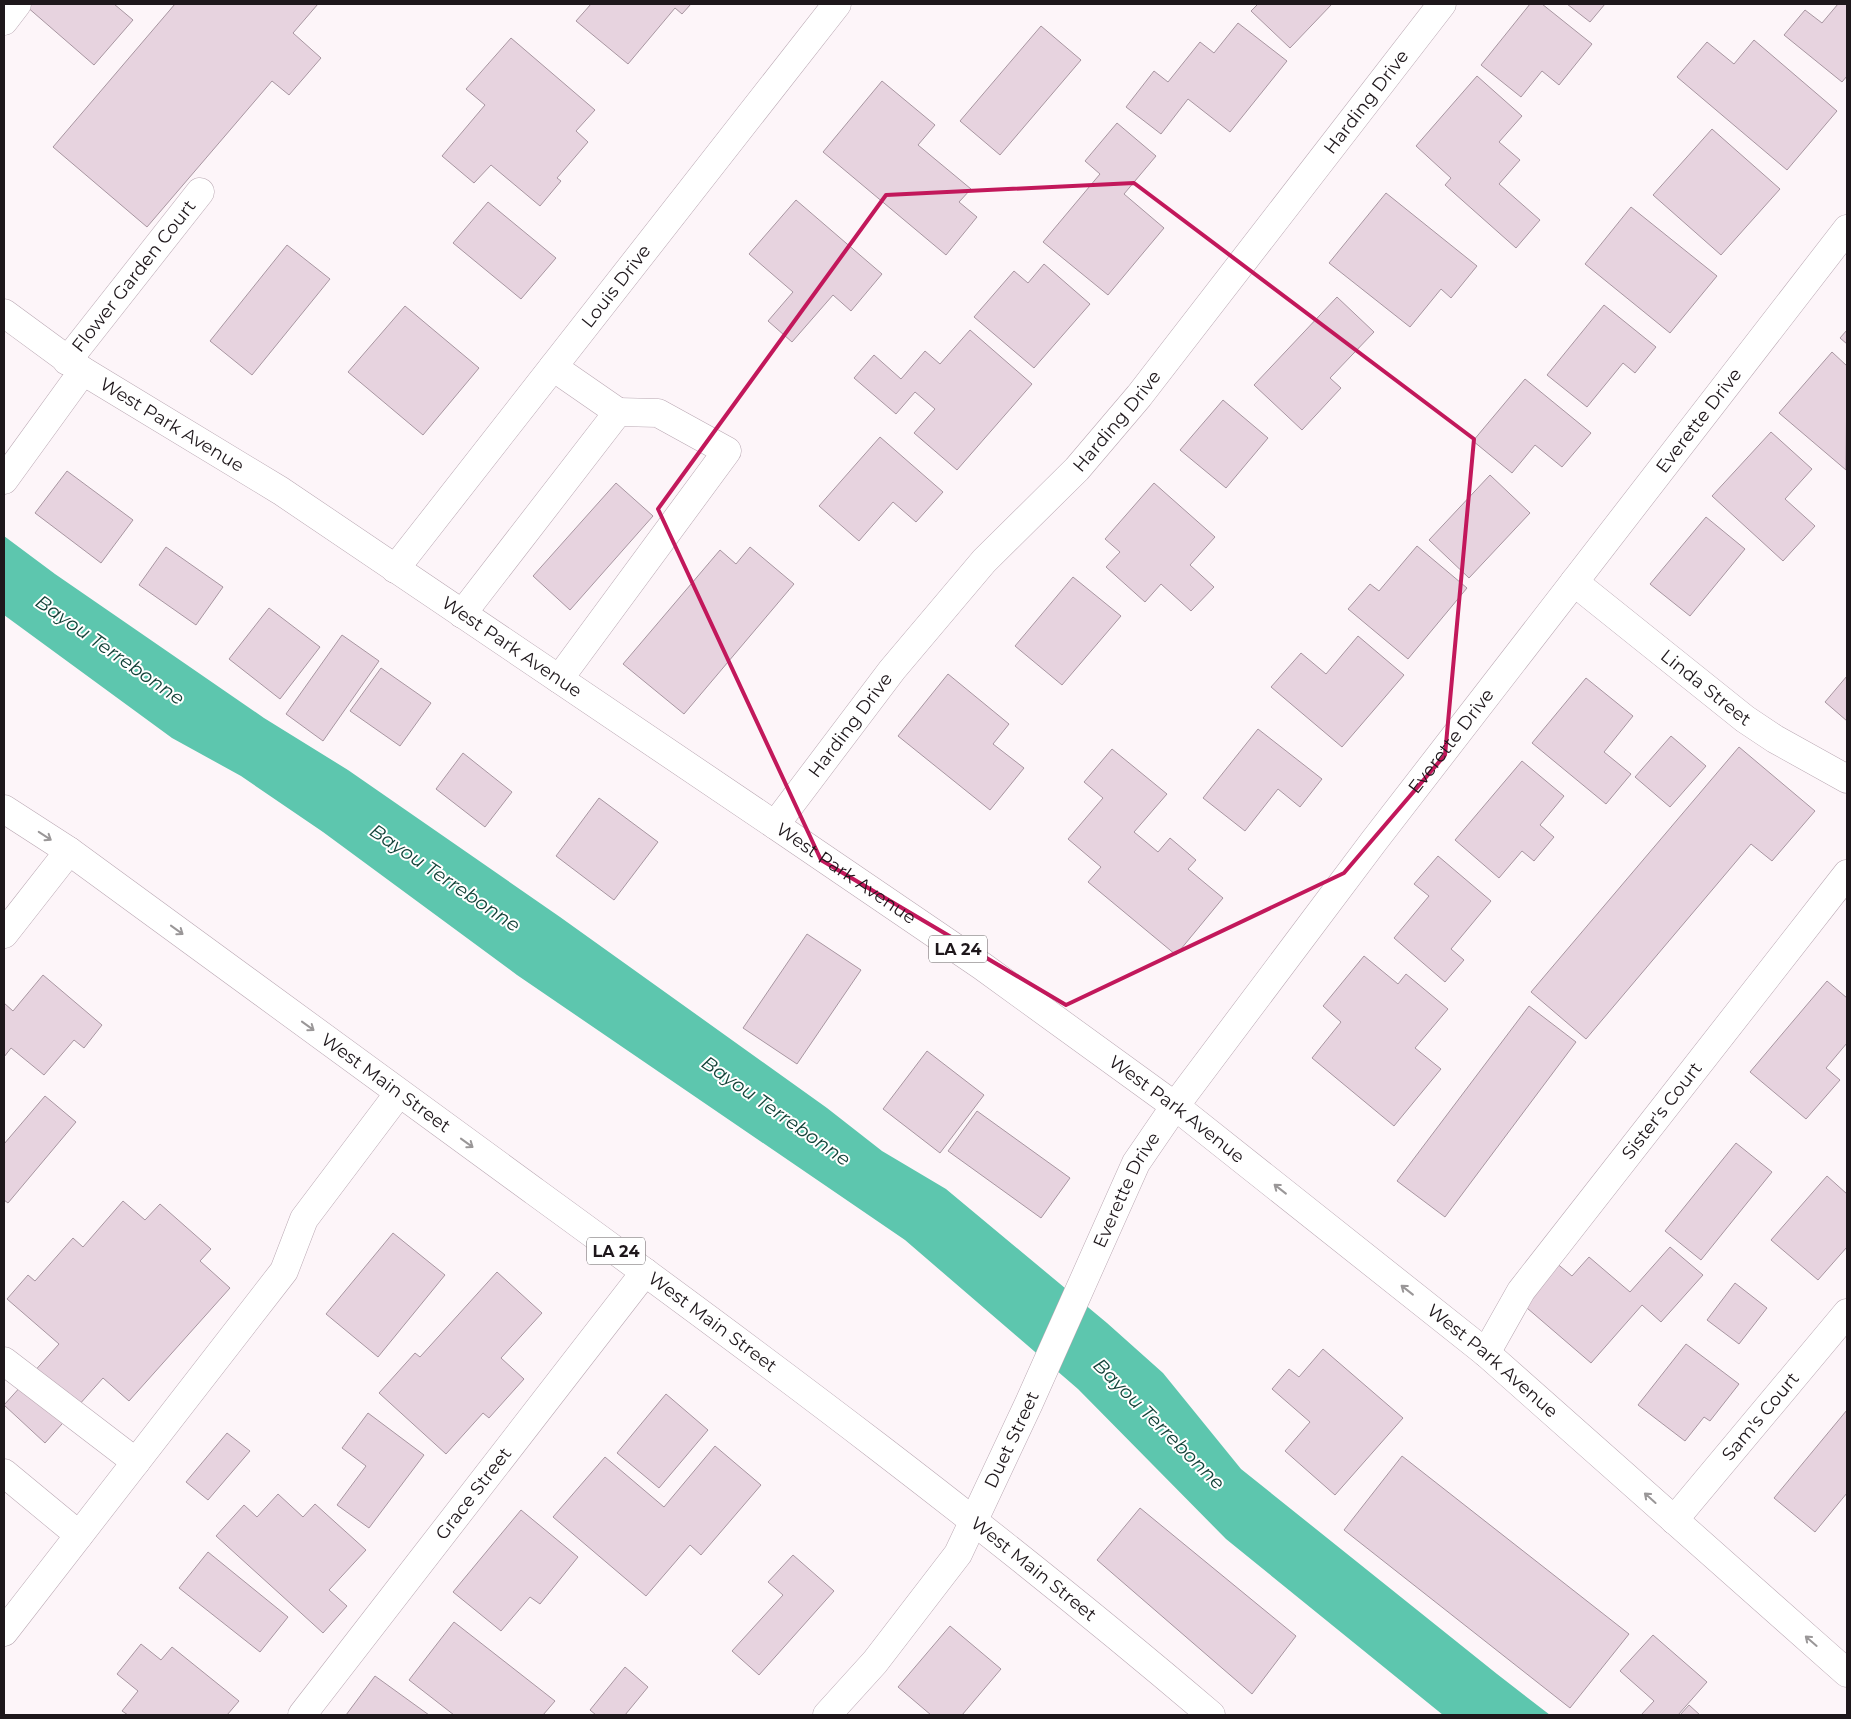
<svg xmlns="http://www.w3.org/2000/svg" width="1851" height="1719" viewBox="0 0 1851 1719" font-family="Montserrat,sans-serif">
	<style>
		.water { fill: #5dc6ae }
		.building { fill: #e7d3df; stroke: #a896a1 }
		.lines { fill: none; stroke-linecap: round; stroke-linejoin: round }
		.minor-casing { stroke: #baa8b3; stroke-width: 29 }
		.major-casing { stroke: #baa8b3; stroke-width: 29 }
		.minor { stroke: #fff; stroke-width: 28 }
		.major { stroke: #fff; stroke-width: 28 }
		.oneway { stroke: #9a9798 }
		.marked { fill: none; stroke: #c2185b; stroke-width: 4; stroke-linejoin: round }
		.labels { text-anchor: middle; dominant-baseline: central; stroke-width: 4; stroke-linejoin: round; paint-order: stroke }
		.shield { fill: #fff; stroke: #625d5f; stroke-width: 1 }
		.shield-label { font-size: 16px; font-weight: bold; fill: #1e171b }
		.street-label { font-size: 18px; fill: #1e171b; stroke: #fff }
		.water-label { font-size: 19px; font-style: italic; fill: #144339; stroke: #fff }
	</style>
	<rect width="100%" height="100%" fill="#fdf5f9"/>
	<path class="water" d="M4 536 55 574 264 718 348 770 560 917 827 1108 882 1151 946 1189 1107 1323 1163 1373 1241 1469 1497 1674 1550 1715H1443L1226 1539 1078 1389 905 1240 517 975 323 832 241 776 172 738 4 615Z"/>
	<path class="building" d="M28 4H114L133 20 94 65 26 6Z
		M175 4H318L293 33 321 58 289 95 272 81 147 227 53 147Z
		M591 4H691L682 14 675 8 628 64 576 21Z
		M1258 4H1332L1290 48 1251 11Z
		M1530 4H1542L1592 44 1559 85 1542 71 1521 97 1481 65Z
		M1567 4H1605L1590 22Z
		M1838 4H1847V76L1842 82 1784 35 1805 10 1822 23Z
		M1238 23 1287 61 1230 132 1188 99 1161 134 1126 107 1154 71 1168 82 1200 42 1214 53Z
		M1041 26 1081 60 1000 155 960 121Z
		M511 38 595 110 576 131 588 142 557 178 561 181 540 206 491 165 474 183 442 156 485 105 466 89Z
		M1754 40 1837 111 1787 170 1677 77 1707 42 1734 64Z
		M1477 76 1522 116 1499 142 1520 160 1499 184 1540 220 1516 248 1445 185 1451 178 1416 146Z
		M882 81 935 125 918 145 971 189 959 202 977 217 946 255 823 152Z
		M1117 123 1156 156 1124 194 1164 228 1108 295 1043 242 1100 174 1085 161Z
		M1712 129 1780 189 1721 255 1653 195Z
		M1386 193 1477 266 1451 298 1441 289 1410 327 1329 263Z
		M796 200 882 274 851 311 833 295 792 342 768 321 793 292 749 254Z
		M488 202 556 258 521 299 453 243Z
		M1631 207 1717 276 1670 333 1585 264Z
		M287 245 330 279 252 375 210 341Z
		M1044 264 1090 304 1034 368 974 317 1014 271 1028 283Z
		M1337 297 1374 332 1330 378 1341 388 1302 430 1254 385Z
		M1604 305 1656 347 1635 373 1623 363 1587 407 1547 375Z
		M405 306 479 368 423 435 348 372Z
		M970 330 1032 384 957 470 914 433 935 409 915 392 896 414 854 378 874 355 901 379 925 351 940 364Z
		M1847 330V344L1840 338Z
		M1832 352 1847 366 1846 470 1779 413Z
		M1525 379 1591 433 1562 467 1535 445 1512 473 1473 441Z
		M1223 400 1268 438 1226 488 1180 450Z
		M1771 432 1812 469 1785 499 1815 526 1783 561 1712 496Z
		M880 437 943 492 916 522 893 502 859 541 819 506Z
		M67 471 133 520 101 563 35 513Z
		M1490 475 1530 513 1469 578 1429 540Z
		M616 483 653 516 570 610 533 576Z
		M1154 483 1215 537 1190 565 1214 587 1191 611 1161 584 1145 602 1106 567 1120 552 1105 539Z
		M1706 517 1745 549 1690 616 1650 584Z
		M1417 546 1467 588 1408 659 1348 609 1370 584 1379 591Z
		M166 547 223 587 196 625 139 585Z
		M750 547 794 584 684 714 623 664 720 550 736 564Z
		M1073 577 1121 616 1062 685 1015 646Z
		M269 608 320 647 280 699 229 659Z
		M342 635 379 661 323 741 286 714Z
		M1358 636 1404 675 1342 747 1271 687 1301 653 1326 674Z
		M381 668 431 703 400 746 350 711Z
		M948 674 1009 724 993 744 1024 768 990 810 898 736Z
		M1847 676V721L1825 702Z
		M1586 678 1633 716 1604 752 1631 774 1606 804 1532 743Z
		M1258 729 1322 779 1300 807 1278 789 1245 831 1203 798Z
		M1671 736 1706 766 1670 807 1635 777Z
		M1739 747 1815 811 1772 861 1751 844 1586 1039 1531 992Z
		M1112 749 1167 794 1134 832 1158 852 1170 838 1196 860 1188 869 1223 898 1176 955 1088 882 1101 867 1068 839 1103 798 1084 782Z
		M463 753 512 792 485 827 436 789Z
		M1522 761 1564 796 1540 825 1554 837 1534 861 1522 851 1499 878 1455 840Z
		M599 798 658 842 614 900 556 856Z
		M1438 856 1491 901 1451 949 1464 960 1445 982 1394 938 1429 896 1414 884Z
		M807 934 861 970 797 1064 743 1028Z
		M1364 956 1398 984 1406 974 1448 1009 1415 1048 1441 1069 1394 1126 1312 1058 1341 1022 1323 1006Z
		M43 975 102 1025 84 1048 74 1040 44 1075 11 1048 4 1057V1003L13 1011Z
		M1827 981 1847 998V1043L1826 1068 1840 1080 1806 1119 1750 1072Z
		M1529 1006 1576 1042 1445 1217 1397 1181Z
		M927 1051 984 1095 940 1153 883 1109Z
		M45 1096 76 1122 8 1203 4 1200V1144Z
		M977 1111 1070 1178 1041 1218 948 1151Z
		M1736 1143 1772 1172 1701 1260 1665 1231Z
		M1827 1176 1847 1194V1247L1818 1280 1771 1240Z
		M123 1201 145 1220 160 1204 211 1249 200 1261 230 1288 129 1401 103 1378 45 1443 4 1405 59 1344 7 1299 28 1275 35 1281 73 1238 83 1247Z
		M393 1233 445 1275 378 1357 326 1314Z
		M1670 1247 1703 1275 1661 1322 1642 1305 1591 1363 1520 1302 1555 1262 1572 1276 1589 1257 1630 1292Z
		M497 1272 542 1313 501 1358 524 1379 489 1418 483 1413 446 1454 379 1393 415 1353 420 1357Z
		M1735 1283 1767 1308 1739 1344 1707 1320Z
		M1686 1344 1739 1384 1710 1421 1704 1417 1685 1441 1638 1405Z
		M1323 1349 1403 1418 1335 1495 1285 1451 1310 1422 1272 1389 1289 1369 1299 1377Z
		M666 1394 708 1430 659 1488 617 1453Z
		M1847 1410V1493L1815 1532 1774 1498Z
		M368 1413 424 1455 369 1528 337 1505 366 1466 342 1448Z
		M227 1433 250 1451 208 1500 186 1482Z
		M715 1446 761 1485 701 1555 690 1545 646 1596 553 1517 605 1457 664 1507Z
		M1402 1456 1629 1634 1570 1708 1344 1530Z
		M278 1494 303 1517 315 1504 366 1550 329 1590 347 1606 323 1633 216 1536 244 1505 257 1517Z
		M1140 1508 1296 1636 1252 1694 1097 1560Z
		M521 1510 578 1557 540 1604 530 1597 501 1631 453 1592Z
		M208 1552 288 1617 260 1652 179 1588Z
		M793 1555 834 1591 759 1675 732 1651 783 1595 768 1582Z
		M454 1622 555 1701 543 1715H454L409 1680Z
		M950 1626 1001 1669 962 1715H931L898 1687Z
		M1653 1635 1707 1682 1678 1715H1641L1654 1701 1620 1671Z
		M141 1644 161 1660 172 1647 239 1701 227 1715H128L122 1711 138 1691 117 1674Z
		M625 1667 648 1687 625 1715H596L590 1710Z
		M375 1676 429 1715H346Z
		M1689 1705 1700 1715H1680Z"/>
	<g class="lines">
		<g class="minor-casing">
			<g id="minor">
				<path d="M4 21 17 4"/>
				<path id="s1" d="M67 361 200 192"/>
				<path d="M4 480 83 371"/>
				<path id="s2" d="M395 569 837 4"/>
				<path id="s3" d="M1574 582 1745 719 1775 739 1847 779"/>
				<path d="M462 614 618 412 553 367"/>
				<path d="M559 679 727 451 658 413 618 412"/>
				<path id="s4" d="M775 825 892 670 984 561 1077 469 1139 396 1442 4"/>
				<path d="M4 934 69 851"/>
				<path id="s5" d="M1486 1353 1521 1291 1847 874"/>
				<path d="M4 1361 136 1462"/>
				<path d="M4 1473 79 1535"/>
				<path id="s6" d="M1674 1520 1847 1313"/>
				<path d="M4 1632 284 1271 304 1219 399 1093"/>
				<path id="s7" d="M302 1715 645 1272"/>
				<path id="s8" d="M827 1715 875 1662 958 1554 1029 1403 1136 1163 1175 1106 1374 841 1847 229"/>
			</g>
		</g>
		<g class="major-casing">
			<g id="major">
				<path id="s9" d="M4 313 83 371 281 491 775 825 982 966 1175 1106 1486 1353 1847 1673"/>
				<path id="s10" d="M4 809 69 851C224 965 379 1078 534 1191 765 1359 994 1530 1211 1715"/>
			</g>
		</g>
		<use href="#minor" class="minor"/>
		<use href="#major" class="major"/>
	</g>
	<defs><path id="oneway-shaft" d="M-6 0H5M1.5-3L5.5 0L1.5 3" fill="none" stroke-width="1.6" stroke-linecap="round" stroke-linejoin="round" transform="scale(1.25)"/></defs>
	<g class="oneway">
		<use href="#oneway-shaft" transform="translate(45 836) rotate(33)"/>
		<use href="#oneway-shaft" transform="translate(177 930) rotate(36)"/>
		<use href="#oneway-shaft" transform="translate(308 1026) rotate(36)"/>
		<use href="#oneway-shaft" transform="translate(467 1143) rotate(36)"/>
		<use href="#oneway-shaft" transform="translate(1280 1189) rotate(-142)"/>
		<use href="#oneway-shaft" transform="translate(1407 1290) rotate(-142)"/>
		<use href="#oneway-shaft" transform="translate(1650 1498) rotate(-138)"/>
		<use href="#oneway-shaft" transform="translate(1811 1641) rotate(-139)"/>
	</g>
	<path class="marked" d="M1134 183 1474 439 1445 755 1344 873 1066 1005 821 860 658 509 886 195Z"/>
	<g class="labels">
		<g class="shield">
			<rect x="929" y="935.5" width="58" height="27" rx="4"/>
			<rect x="587" y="1237.5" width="58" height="27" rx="4"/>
		</g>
		<g class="shield-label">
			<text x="958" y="949">LA 24</text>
			<text x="616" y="1251">LA 24</text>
		</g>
		<g class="street-label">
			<text stroke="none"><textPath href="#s4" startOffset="935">Harding Drive</textPath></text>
			<text stroke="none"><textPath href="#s1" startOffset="108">Flower Garden Court</textPath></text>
			<text stroke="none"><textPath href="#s2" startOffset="359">Louis Drive</textPath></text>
			<text stroke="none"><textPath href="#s8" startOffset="1569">Everette Drive</textPath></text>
			<text stroke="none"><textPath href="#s4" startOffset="530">Harding Drive</textPath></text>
			<text stroke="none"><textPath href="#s9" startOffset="202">West Park Avenue</textPath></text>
			<text stroke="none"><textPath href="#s9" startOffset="608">West Park Avenue</textPath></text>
			<text stroke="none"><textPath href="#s3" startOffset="169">Linda Street</textPath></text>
			<text stroke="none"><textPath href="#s4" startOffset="125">Harding Drive</textPath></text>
			<text stroke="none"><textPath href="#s8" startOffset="1164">Everette Drive</textPath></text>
			<text stroke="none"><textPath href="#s9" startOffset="1012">West Park Avenue</textPath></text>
			<text stroke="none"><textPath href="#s10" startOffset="470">West Main Street</textPath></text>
			<text stroke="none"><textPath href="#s9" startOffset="1418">West Park Avenue</textPath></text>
			<text stroke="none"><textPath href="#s5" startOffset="300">Sister's Court</textPath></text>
			<text stroke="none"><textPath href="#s8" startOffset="609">Everette Drive</textPath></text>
			<text stroke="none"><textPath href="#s10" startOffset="875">West Main Street</textPath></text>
			<text stroke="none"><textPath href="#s9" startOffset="1822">West Park Avenue</textPath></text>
			<text stroke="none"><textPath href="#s6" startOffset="135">Sam's Court</textPath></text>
			<text stroke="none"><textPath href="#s8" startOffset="334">Duet Street</textPath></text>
			<text stroke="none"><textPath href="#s7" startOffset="280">Grace Street</textPath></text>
			<text stroke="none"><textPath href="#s10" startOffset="1280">West Main Street</textPath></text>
		</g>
		<g class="water-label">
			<text transform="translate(110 650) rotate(35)">Bayou Terrebonne</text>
			<text transform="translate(445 878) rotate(34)">Bayou Terrebonne</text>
			<text transform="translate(776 1111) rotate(35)">Bayou Terrebonne</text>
			<text transform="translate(1159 1424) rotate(45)">Bayou Terrebonne</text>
		</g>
	</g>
	<rect width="1851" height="1719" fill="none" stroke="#1e171b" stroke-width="10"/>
</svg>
